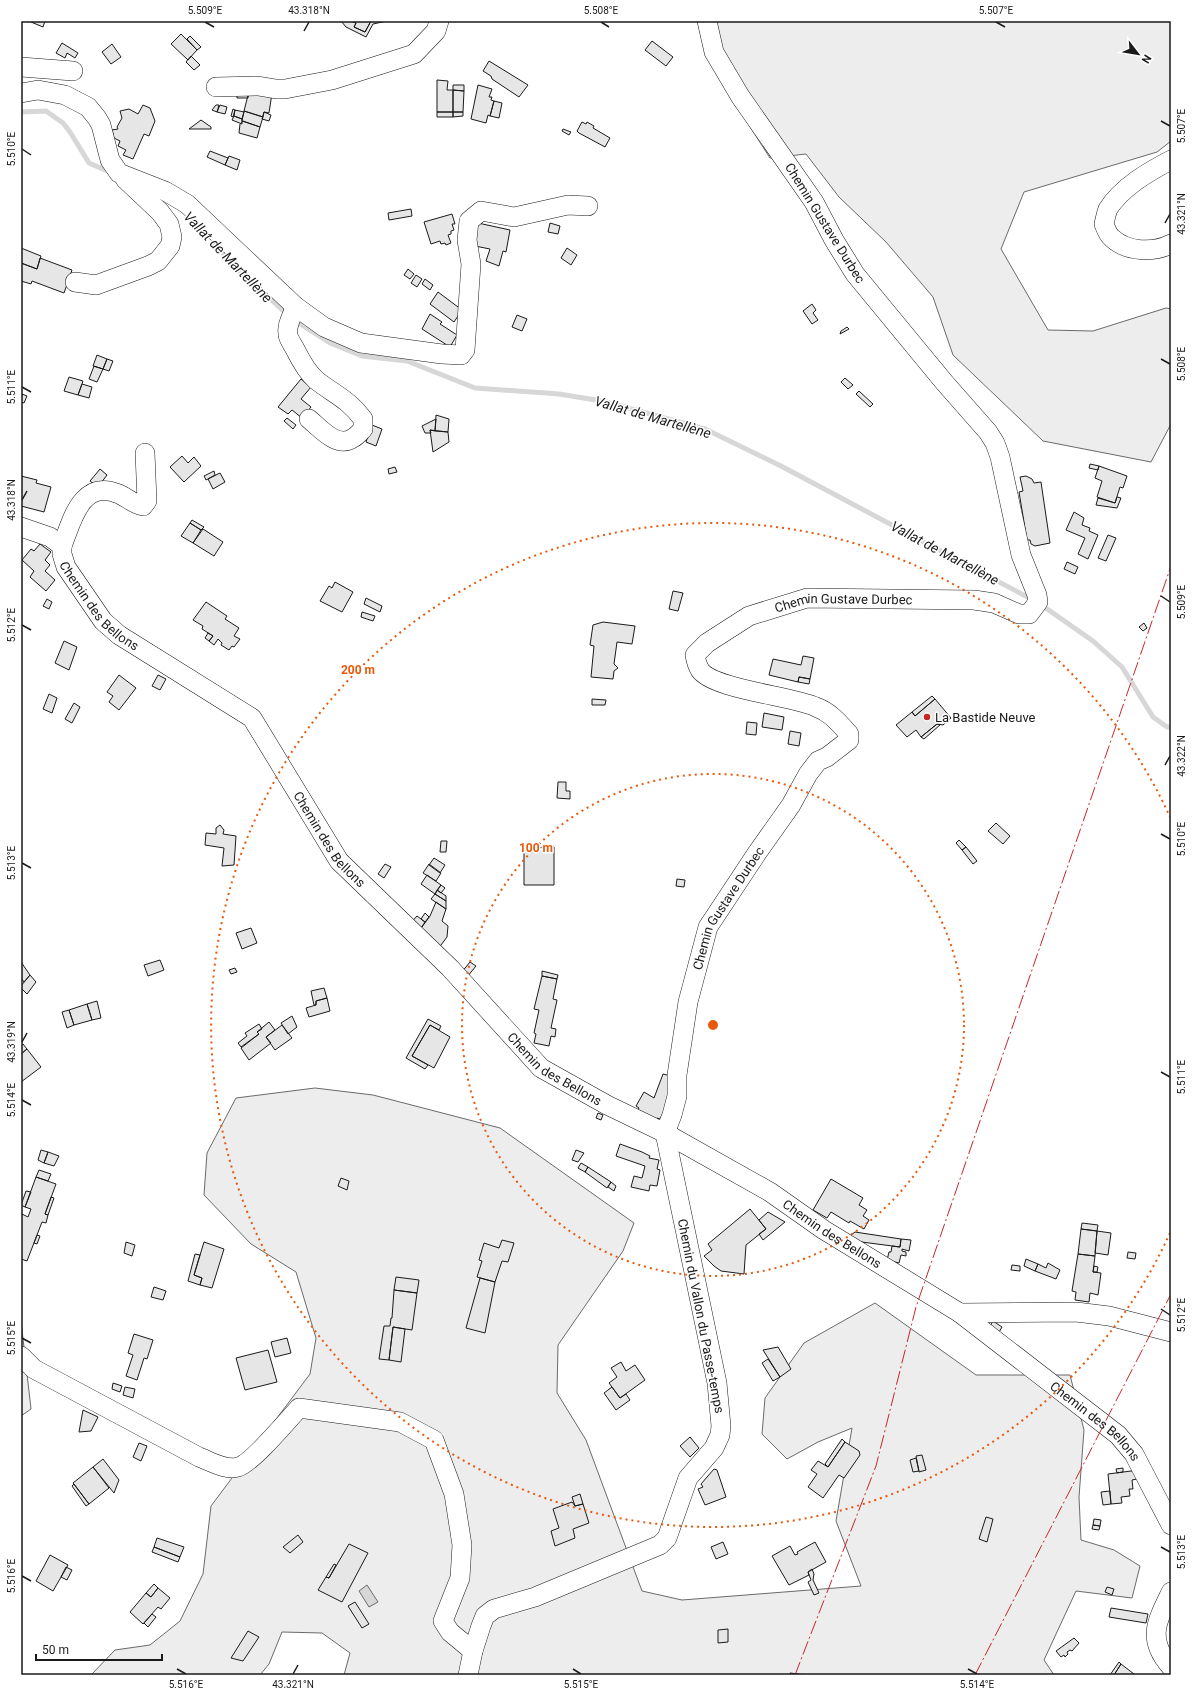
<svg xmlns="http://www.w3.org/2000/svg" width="1192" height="1696" viewBox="0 0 1192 1696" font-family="Roboto,sans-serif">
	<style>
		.built { fill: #ededed; stroke: #6a6a6a }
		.water { fill: #d7d7d7; stroke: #6a6a6a }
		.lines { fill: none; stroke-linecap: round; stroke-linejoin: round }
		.stream { stroke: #d7d7d7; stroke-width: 5 }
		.building { fill: #e6e6e6; stroke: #1a1a1a }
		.minor-casing { stroke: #1a1a1a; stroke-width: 20 }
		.minor { stroke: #fff; stroke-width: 19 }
		.power { stroke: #c62828; stroke-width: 1; stroke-dasharray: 14 3 2 3; stroke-linecap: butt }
		.ticks { fill: none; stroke: #1a1a1a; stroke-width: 1.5 }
		.ring { fill: none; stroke: #e8590c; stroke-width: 2; stroke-dasharray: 2 4 }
		.poi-dot { fill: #c62828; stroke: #fff; stroke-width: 1.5 }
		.labels { text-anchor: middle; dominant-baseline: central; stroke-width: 3; stroke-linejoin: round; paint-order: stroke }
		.street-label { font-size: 13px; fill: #1a1a1a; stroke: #fff }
		.poi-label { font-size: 13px; fill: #1a1a1a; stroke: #fff; text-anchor: start }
		.water-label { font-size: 14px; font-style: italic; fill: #1a1a1a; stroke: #fff }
		.centre { fill: #e8590c; stroke: #fff; stroke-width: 2 }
		.ring-label { font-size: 12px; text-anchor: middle; font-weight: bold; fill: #e8590c; stroke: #fff; stroke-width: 3; stroke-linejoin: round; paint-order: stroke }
		.neatline { fill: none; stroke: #1a1a1a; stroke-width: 1.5 }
		.ticks-label { font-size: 10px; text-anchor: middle; fill: #1a1a1a }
	</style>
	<rect width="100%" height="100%" fill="#fff"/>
	<path class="built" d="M710 21H1171V141L1157 152 1024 192 1001 249 1048 330 1093 331 1166 308 1171 309V424L1151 462 1043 441 953 355 933 297 886 242 839 197 806 154 770 158 727 91Z
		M315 1088 373 1095 500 1128 634 1223 623 1251 558 1345 557 1393 586 1440 642 1591 682 1600 861 1586 836 1521 852 1428 818 1442 787 1459 762 1434 765 1398 804 1343 875 1303 976 1375H1070L1084 1430 1079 1497 1081 1540 1114 1550 1140 1566 1132 1598 1076 1591 1044 1660 1054 1675H344L350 1653 322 1633 282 1632 269 1664 260 1675H91L115 1650 150 1645 180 1621 203 1574 211 1506 310 1374 316 1338 296 1272 251 1244 204 1195 207 1153 236 1098Z
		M21 1321 31 1409 21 1416Z"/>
	<path class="water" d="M367 1585 378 1602 369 1607 359 1591Z"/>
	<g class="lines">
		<path class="stream" d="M21 112 46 111 63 123 70 132 89 163 105 170
			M215 242 230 263 288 315
			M294 320 330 343 362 356 407 361 475 388 559 394 602 401 705 429 781 466 1033 600
			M1040 604 1093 641 1122 667 1153 717 1167 727H1171"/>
	</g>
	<path class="building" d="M32 21H45L43 27 31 22Z
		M341 21H351L356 23 354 27 365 32 371 21H387L373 24 366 37 346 27Z
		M351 21H371L365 32 354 27 356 23Z
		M181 34 197 50 188 60 171 44Z
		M190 36 201 47 197 50 187 39Z
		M652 41 673 57 666 66 645 50Z
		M62 43 78 53 75 58 67 53 65 58 56 53Z
		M112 44 121 57 111 64 102 52Z
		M191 56 200 65 194 70 186 62Z
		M489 61 528 85 519 97 492 79 491 76 483 71Z
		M437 80 448 81 447 90H453V112H437Z
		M453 85H464V91L453 90Z
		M478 85 492 89 489 97H492L491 100 494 101 490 116 488 115 486 123 471 119Z
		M453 90 464 91 463 112H453Z
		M237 91H249L248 98H237Z
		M249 91 272 93 269 113 264 112 263 117 244 111Z
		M494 101 502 103 499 118 490 116Z
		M143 105 150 108 155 121 149 136 144 134 133 159 123 155 126 150 118 146 120 141 114 138 112 130 118 129 117 127 122 118 120 111 129 109 138 114Z
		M216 105H219L217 112 212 110Z
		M220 105 227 107 225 114 217 112Z
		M233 109 235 110 233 117 231 116Z
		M235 110 244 112 242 119 234 116Z
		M244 111 263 117 260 127 242 121Z
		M264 112 271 115 269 121 262 119Z
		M437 112H453V117H437Z
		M453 112H463V116L453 117Z
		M234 116 242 119V124L232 120Z
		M201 120 211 127V129H189Z
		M243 121 260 127 257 138 239 133 240 124Z
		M582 122 586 124 587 122 594 126 593 128 610 138 605 147 579 133 577 131Z
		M563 129 571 132 569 135 562 131Z
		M210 151 228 158 225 165 207 157Z
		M229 156 240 160 237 170 225 165Z
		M411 209 412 216 389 220 388 213Z
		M452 214 455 224H452L454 230 451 231V234L448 235 451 243 446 245 445 243 441 244 440 241 431 244 424 222Z
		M478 223 510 230 506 252 503 251 499 266 486 261 490 249 470 245Z
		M550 223 560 226 558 234 548 232Z
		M21 248 41 256 37 269 21 263Z
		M567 248 577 255 571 265 561 258Z
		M40 258 72 270 64 293 32 281 31 284 21 281V263L37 269Z
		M408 269 414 274 410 279 404 275Z
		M416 275 422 279 417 287 411 283Z
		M425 279 433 285 430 290 422 284Z
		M438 292 462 310 454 322 430 304Z
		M812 304 816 310 813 313 818 320 812 324 803 311Z
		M430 314 442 322 440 324 457 335 450 347 422 329Z
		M517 315 527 319 522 331 512 327Z
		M847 327 849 329 840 334 841 331Z
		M97 355 107 359 103 369 93 366Z
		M107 359 113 361 109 371 103 369Z
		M94 366 103 369 97 382 89 379Z
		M69 377 83 381 78 395 64 391Z
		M845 378 853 385 848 389 841 382Z
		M301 379 311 387 301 399 311 407 302 418 292 410 288 414 278 407Z
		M82 384 92 387 89 398 78 395Z
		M859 391 873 404 870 407 856 394Z
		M22 394 27 396 24 403 21 402Z
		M436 415 449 419 448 432 435 431Z
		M287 418 296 425 293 429 284 421Z
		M436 419 435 431 430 430 431 433H425L422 426Z
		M372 425 382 429 376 446 366 442Z
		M430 430 448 432 449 442 433 452Z
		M182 456 188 463 194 457 201 466 184 482 170 467Z
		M1090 464 1099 466 1098 470 1089 468Z
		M1099 466 1127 476 1123 488 1120 487 1115 503 1097 497 1102 481 1095 478Z
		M395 467 397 472 389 474 388 469Z
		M100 469 107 475 98 487 90 481Z
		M214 471 215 475 206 480 204 476Z
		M220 473 225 482 213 489 208 479Z
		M21 476 37 480 36 483 51 487 44 512 21 506Z
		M1026 476 1032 479 1034 483 1041 482 1050 543 1035 546 1031 544 1030 540H1027L1019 492 1023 491 1020 477Z
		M1117 497 1121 498 1117 508 1096 505 1098 498 1115 503Z
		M1074 512 1084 518 1082 525 1090 528 1089 531 1098 535 1088 559 1078 554 1085 538 1066 530Z
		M192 520 204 527 201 530 190 523Z
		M190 523 201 530 193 543 181 536Z
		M203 529 223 542 214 556 193 543Z
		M1108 535 1116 538 1106 561 1098 558Z
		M40 544 51 552 45 560 50 565 45 571 55 580 46 591 30 577 34 571 22 560 31 549 34 551Z
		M1067 562 1078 567 1075 574 1064 569Z
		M335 582 353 592 342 612 320 601 329 586 332 588Z
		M673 591 683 593 678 611 669 609Z
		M366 598 382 606 380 612 364 604Z
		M47 599 52 602 49 609 43 606Z
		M206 602 227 616 225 619 239 628 234 636 240 639 234 647 232 646 229 650 221 645 222 643 218 639 214 645 209 641 213 636 202 629 203 626 193 620Z
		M362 612 375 616 373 621 361 617Z
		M603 622 635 626 632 644 617 642 614 664 618 668 614 671 613 679 591 677 594 646 590 645 593 625Z
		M1144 623 1147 628 1143 631 1139 627Z
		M208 633 213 636 209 641 205 638Z
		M64 641 77 647 69 670 55 663Z
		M803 656 814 658 810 679 799 677 798 682 769 675 773 659 801 665Z
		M119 675 136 688 119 710 109 702 113 696 107 692Z
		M158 675 166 679 160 690 152 686Z
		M799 677 810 679 809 684 798 682Z
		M49 694 57 698 52 713 43 709Z
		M932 696 935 699 915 716 912 712Z
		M592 699 606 700 605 705H592Z
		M935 699 951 718 943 725 937 724 921 737 916 730 907 737 896 725 912 712 915 716Z
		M74 703 80 707 72 723 65 719Z
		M764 713 784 717 782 730 762 727Z
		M747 722 757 723 756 735 746 734Z
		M937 724 940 725 924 739 921 737Z
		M790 731 801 733 799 746 788 744Z
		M558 782H566V791H570V799L557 798Z
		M996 823 1010 836 1003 844 988 831Z
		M220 825 224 830 223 834 236 836 234 865 222 866 224 848 205 845 206 833 216 834V828Z
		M959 840 966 847 962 850 956 843Z
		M441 841H447L446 852H440Z
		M554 847V885H524V848Z
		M966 847 977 861 973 864 962 850Z
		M434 858 445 865 440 873 429 865Z
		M385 864 391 867 384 878 378 874Z
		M429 864 441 873 436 881 423 873Z
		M427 875 441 885 435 894 421 884Z
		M677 879 685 880 684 887 676 886Z
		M441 885 445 888 441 893 437 890Z
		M437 890 446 896V901L435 894Z
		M435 894 446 901V909L431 899Z
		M436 902 446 909 442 921 448 926 447 937 438 949 419 931 430 916Z
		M425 913 429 917 425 922 421 919Z
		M417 916 425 922 419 931 409 925Z
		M251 928 257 943 242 949 236 933Z
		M160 960 164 970 148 976 144 965Z
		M21 962 30 975 24 982 21 978Z
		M470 962 476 966 467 977 461 973Z
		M235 968 237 972 231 974 229 970Z
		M542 971 558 975 557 979 542 976Z
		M30 975 36 982 27 994 21 988V986Z
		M542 976 557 979 553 999 557 1000 551 1028 556 1029 555 1037 551 1036 549 1046 534 1043 536 1034 534 1033 539 1010 534 1009Z
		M324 988 327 998 316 1001V1005H314L311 991Z
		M327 998 330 1011 309 1017 306 1008 316 1005V1001Z
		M97 1001 101 1018 92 1020 87 1004Z
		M87 1004 92 1020 74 1025 69 1010Z
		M69 1010 74 1025 67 1028 62 1012Z
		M292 1016 297 1027 288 1034 281 1023Z
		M428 1019 441 1026 439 1030 430 1025 412 1056 428 1065 425 1069 406 1058Z
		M269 1022 275 1030 266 1037 271 1043 249 1060 241 1048 259 1034 257 1032Z
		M259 1024 262 1029 257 1032 259 1034 241 1047 238 1043 247 1036 245 1033Z
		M282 1025 292 1038 275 1050 266 1037Z
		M430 1025 450 1037 434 1068 412 1056Z
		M23 1044 27 1049 21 1054V1045Z
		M27 1049 41 1067 21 1082V1054Z
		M663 1074 671 1076 667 1105 660 1119 657 1118 653 1124 635 1114 639 1108 636 1106 644 1092 654 1098Z
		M598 1113 603 1115 601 1120 596 1118Z
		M620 1144 642 1152 650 1156 649 1158 659 1160 657 1169 660 1170 657 1186 650 1185 649 1191 631 1187 634 1176 642 1178 645 1166 616 1156Z
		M41 1150 48 1152 44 1163 38 1160Z
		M576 1150 584 1153 578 1162 572 1160Z
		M48 1152 59 1156 54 1166 44 1163Z
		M581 1163 588 1167 585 1172 578 1168Z
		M588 1167 611 1182 607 1188 585 1172Z
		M39 1170 51 1174 48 1181 36 1177Z
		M36 1177 56 1184 45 1214 48 1215 46 1223 42 1222 27 1261 21 1259V1218L22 1214 28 1217 31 1209 25 1207Z
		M341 1178 349 1181 347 1190 338 1186Z
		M831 1179 863 1198 859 1205 867 1210 863 1216 869 1220 864 1229 850 1221 849 1223 831 1212 827 1218 813 1210Z
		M611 1182 616 1186 614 1191 608 1187Z
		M26 1191 31 1192 25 1207 21 1205Z
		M51 1197 54 1198 48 1215 45 1214Z
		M750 1209 766 1229 746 1245 744 1274 721 1271 714 1266 704 1256 712 1250 708 1244Z
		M768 1212 785 1222 763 1240 759 1234 766 1229 759 1220Z
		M1082 1223 1098 1225 1097 1231 1081 1229Z
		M1081 1229 1097 1231 1095 1256 1078 1254Z
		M1097 1231 1111 1233 1108 1255 1095 1253Z
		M855 1232 901 1239 900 1247 854 1241 851 1235Z
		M37 1235 40 1236 37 1244 34 1243Z
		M901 1239 911 1240 909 1251 902 1249V1251L906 1252V1256L901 1255 899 1263 887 1260 889 1252H891L892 1246 900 1247Z
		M502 1240 514 1243 508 1262 502 1261 495 1282 477 1277 482 1261 479 1260 484 1243 499 1248Z
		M126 1242 135 1245 132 1256 124 1253Z
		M204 1242 224 1249 212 1288 200 1285 202 1278 194 1275Z
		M1128 1252 1136 1253 1135 1259 1127 1258Z
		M195 1254 200 1255 194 1275 202 1278 200 1285 188 1281Z
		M1078 1254 1095 1256 1093 1272 1101 1273 1098 1295 1090 1293 1089 1302 1075 1300 1076 1292 1072 1291Z
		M1026 1259 1038 1264 1035 1271 1024 1266Z
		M1048 1263 1060 1270 1056 1279 1035 1271 1038 1264 1046 1268Z
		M1012 1265 1020 1266V1271L1011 1270Z
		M1094 1266 1098 1267 1097 1272H1093Z
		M396 1277 419 1280 417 1293 394 1290Z
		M480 1278 495 1282 485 1333 466 1328Z
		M154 1287 166 1291 163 1300 151 1297Z
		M394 1290 417 1293 412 1330 393 1327 389 1360 379 1359 384 1326H390L391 1318H392Z
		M993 1321 1002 1327 998 1334 989 1328Z
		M393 1327 405 1329 401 1362 389 1360Z
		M134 1334 153 1340 147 1359 144 1358 137 1380 126 1376 133 1355 128 1353Z
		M287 1338 291 1353 275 1357 271 1342Z
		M778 1347 791 1369 780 1377 763 1350Z
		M268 1350 277 1382 245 1390 236 1358Z
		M768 1359 780 1377 773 1381 762 1363Z
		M621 1362 626 1371 635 1365 645 1380 620 1398 609 1383 617 1377 611 1368Z
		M113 1383 122 1386 120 1392 112 1389Z
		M125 1387 135 1389 133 1398 123 1395Z
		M612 1387 620 1398 626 1394 630 1400 616 1410 604 1393Z
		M83 1410 98 1417 91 1431 79 1432Z
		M690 1437 699 1448 690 1457 680 1446Z
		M842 1439 845 1442 828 1467 825 1464Z
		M845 1442 859 1451 860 1455 844 1478 839 1475 823 1498 808 1487 817 1474 811 1470 818 1461 828 1467Z
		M139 1443 147 1446 141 1461 133 1457Z
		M922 1455 926 1470 919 1472 916 1456Z
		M916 1458 919 1471 913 1472 910 1460Z
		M103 1459 119 1480 114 1493 93 1467Z
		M93 1467 109 1488 89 1504 73 1483Z
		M1123 1468V1472L1117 1473 1116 1469Z
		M714 1469 717 1470 726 1497 705 1505 698 1489 703 1487 701 1484Z
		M1131 1471 1136 1472 1137 1479 1132 1480 1133 1489H1129L1130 1496 1121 1497 1122 1503 1111 1504 1108 1474Z
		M74 1484 89 1504 86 1506 72 1486Z
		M1110 1491 1111 1504 1103 1505 1101 1492Z
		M580 1494 583 1504 575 1506 572 1497Z
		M572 1502 575 1506 583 1504 589 1523 573 1529 575 1538 555 1546 551 1531 559 1528 553 1509Z
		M986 1517 993 1519 987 1542 979 1539Z
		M1094 1519 1101 1520 1100 1526 1093 1525Z
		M1093 1525 1100 1526 1099 1530 1092 1529Z
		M298 1535 303 1542 290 1553 283 1547Z
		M157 1538 184 1547 180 1557 154 1547Z
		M723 1542 728 1554 716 1559 711 1547Z
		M815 1542 826 1562 808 1572 809 1575 789 1585 772 1556 790 1546 795 1555 798 1554 797 1552Z
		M349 1544 368 1553 342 1602 318 1590 326 1577 329 1578Z
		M154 1547 180 1557 178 1562 152 1552Z
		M50 1555 68 1565 53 1591 36 1581Z
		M334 1564 336 1565 329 1578 326 1577Z
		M66 1567 72 1570 67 1580 61 1577Z
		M812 1569 814 1574 813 1580 819 1593 814 1595 808 1582 811 1580 808 1572Z
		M154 1584 158 1588 151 1597 146 1593Z
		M1107 1587 1114 1589 1112 1595 1105 1592Z
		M158 1588 170 1598 161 1609 158 1607 143 1624 130 1612 146 1593 151 1597Z
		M355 1602 369 1624 362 1628 348 1606Z
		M1111 1608 1148 1614 1146 1623 1109 1617Z
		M152 1614 156 1617 148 1627 144 1623Z
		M728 1629V1642L718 1643V1630Z
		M248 1631 259 1637 243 1661 231 1658Z
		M1074 1638 1079 1643 1072 1651 1070 1650 1067 1652 1068 1654 1065 1657 1064 1655 1061 1657 1056 1651Z
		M1119 1662 1121 1664 1114 1675H1110Z
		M1121 1664 1134 1674 1133 1675H1114Z
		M790 1673 806 1675H790Z"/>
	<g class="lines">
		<g class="minor-casing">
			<g id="minor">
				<path d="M21 67 73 71"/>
				<path d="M216 87 258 86 276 89H285L332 80 414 54 436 31 439 21"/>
				<path d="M21 93 38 90 65 95 88 107 97 118 101 125 110 160 119 173 165 191 187 204 295 306 324 327 361 343 442 354 461 355 465 350 471 264 467 240 469 221 481 211 514 217 568 205 588 206"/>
				<path d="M1171 160C1148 172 1122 187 1108 209 1106 214 1105 220 1104 224 1106 229 1108 235 1112 238 1127 252 1153 253 1171 244"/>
				<path d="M75 282 96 285 148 266 158 261 170 246 172 237 169 224 160 212 125 179"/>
				<path d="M295 306C293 316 286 324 288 335 289 340 293 345 295 349 300 359 308 373 316 380 335 395 348 399 363 419V429C360 432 357 436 353 438 337 449 320 428 309 419"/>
				<path id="s1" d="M21 527 50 537 62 546V554L66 567 103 621 119 635 252 718 339 861 450 968 541 1068 607 1105 665 1133 770 1192 824 1230 960 1313 1118 1435 1134 1454 1171 1525"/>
				<path d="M62 546C72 521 81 478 119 494 128 498 133 504 143 506L147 501 145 453"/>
				<path d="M960 1313 1076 1312 1109 1316 1171 1332"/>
				<path d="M21 1356 34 1369 199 1457C210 1461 226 1471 238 1467 251 1464 288 1420 299 1408L400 1422 434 1440 454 1494 462 1545 460 1578 443 1621 450 1632 473 1651"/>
				<path d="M1171 1592C1157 1621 1146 1639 1171 1667"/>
				<path id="s2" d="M468 1675 473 1651 481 1626 485 1616 494 1609 535 1597 660 1545 667 1538 688 1478 714 1448 720 1435 721 1426 717 1383 665 1133 672 1115 677 1096V1075L688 1002 708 927 757 853 791 805 808 774 818 761 827 757 849 740V734C839 723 830 712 816 707 791 696 713 689 700 670 697 665 696 661 695 655L707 643 749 616 807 598 974 600 994 603 1019 614H1029L1038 602 1037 595 1021 555 1000 457 995 443 988 432 944 382 855 274 834 240 814 202 740 96 714 52 707 21"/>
			</g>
		</g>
		<use href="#minor" class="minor"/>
		<path class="power" d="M795 1675 876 1466 916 1307 1171 566
			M975 1675 1171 1294"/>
	</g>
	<path class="ticks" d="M205 22 214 27M601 22 609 27M996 22 1005 27M304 31 309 22M1161 121 1170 126M22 149 31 155M1165 223 1170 214M1161 359 1170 364M22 387 31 392M22 500 27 491M1161 596 1170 602M22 625 31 630M1165 765 1170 756M1161 834 1170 839M22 863 31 868M22 1042 27 1033M1161 1072 1170 1077M22 1100 31 1105M1161 1309 1170 1315M22 1338 31 1343M1161 1547 1170 1552M22 1576 31 1581M177 1669 186 1674M573 1669 581 1674M968 1669 977 1674M293 1674 298 1665"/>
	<g class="ring">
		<circle cx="713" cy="1025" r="251"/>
		<path d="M1170 1233A502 502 0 1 1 1170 817"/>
	</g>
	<circle class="poi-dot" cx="927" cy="717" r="4"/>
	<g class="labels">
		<g class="street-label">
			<text transform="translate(825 223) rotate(58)">Chemin Gustave Durbec</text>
			<text stroke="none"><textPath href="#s1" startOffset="119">Chemin des Bellons</textPath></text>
			<text stroke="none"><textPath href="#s2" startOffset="1486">Chemin Gustave Durbec</textPath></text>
			<text stroke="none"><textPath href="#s1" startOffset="455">Chemin des Bellons</textPath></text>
			<text stroke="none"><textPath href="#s2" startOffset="923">Chemin Gustave Durbec</textPath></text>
			<text stroke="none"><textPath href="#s1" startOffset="779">Chemin des Bellons</textPath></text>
			<text stroke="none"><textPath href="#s1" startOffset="1103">Chemin des Bellons</textPath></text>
			<text transform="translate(701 1316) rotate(79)">Chemin du Vallon du Passe-temps</text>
			<text stroke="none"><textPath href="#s1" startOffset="1427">Chemin des Bellons</textPath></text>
		</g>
		<g class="poi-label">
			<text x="935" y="717">La Bastide Neuve</text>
		</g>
		<g class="water-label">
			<text transform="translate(228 257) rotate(46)">Vallat de Martellène</text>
			<text transform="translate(653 417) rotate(16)">Vallat de Martellène</text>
			<text transform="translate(945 553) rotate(28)">Vallat de Martellène</text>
		</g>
	</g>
	<circle cx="713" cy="1025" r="6" class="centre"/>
	<g class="ring-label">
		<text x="358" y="674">200 m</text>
		<text x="536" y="852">100 m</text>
	</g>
	<rect width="1192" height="1696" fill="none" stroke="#ffffff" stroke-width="44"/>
	<g transform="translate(1138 54) rotate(121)" stroke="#ffffff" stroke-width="3" paint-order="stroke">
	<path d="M0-3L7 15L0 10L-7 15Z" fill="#1a1a1a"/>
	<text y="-6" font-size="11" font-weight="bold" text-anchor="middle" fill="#1a1a1a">N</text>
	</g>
	<path d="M36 1654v6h126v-6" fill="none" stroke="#1a1a1a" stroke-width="2"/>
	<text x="42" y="1654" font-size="12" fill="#1a1a1a" stroke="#ffffff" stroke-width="3" paint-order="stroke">50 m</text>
	<rect x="22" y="22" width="1148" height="1652" class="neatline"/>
	<g class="ticks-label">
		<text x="205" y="14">5.509°E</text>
		<text x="309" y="14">43.318°N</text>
		<text x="601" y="14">5.508°E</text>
		<text x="996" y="14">5.507°E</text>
		<text transform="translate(1181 126) rotate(-90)" y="4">5.507°E</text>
		<text transform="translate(11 149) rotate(-90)" y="4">5.510°E</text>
		<text transform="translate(1181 214) rotate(-90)" y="4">43.321°N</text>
		<text transform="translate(1181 364) rotate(-90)" y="4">5.508°E</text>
		<text transform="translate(11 387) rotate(-90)" y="4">5.511°E</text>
		<text transform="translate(11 500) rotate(-90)" y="4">43.318°N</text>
		<text transform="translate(1181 602) rotate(-90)" y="4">5.509°E</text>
		<text transform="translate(11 625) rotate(-90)" y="4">5.512°E</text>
		<text transform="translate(1181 756) rotate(-90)" y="4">43.322°N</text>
		<text transform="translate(1181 839) rotate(-90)" y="4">5.510°E</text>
		<text transform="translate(11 863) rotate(-90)" y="4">5.513°E</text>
		<text transform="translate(11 1042) rotate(-90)" y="4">43.319°N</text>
		<text transform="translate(1181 1077) rotate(-90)" y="4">5.511°E</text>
		<text transform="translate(11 1100) rotate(-90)" y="4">5.514°E</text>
		<text transform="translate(1181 1315) rotate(-90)" y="4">5.512°E</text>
		<text transform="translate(11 1338) rotate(-90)" y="4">5.515°E</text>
		<text transform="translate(1181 1552) rotate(-90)" y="4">5.513°E</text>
		<text transform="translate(11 1576) rotate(-90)" y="4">5.516°E</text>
		<text x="186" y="1688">5.516°E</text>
		<text x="293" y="1688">43.321°N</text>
		<text x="581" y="1688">5.515°E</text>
		<text x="977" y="1688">5.514°E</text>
	</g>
</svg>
